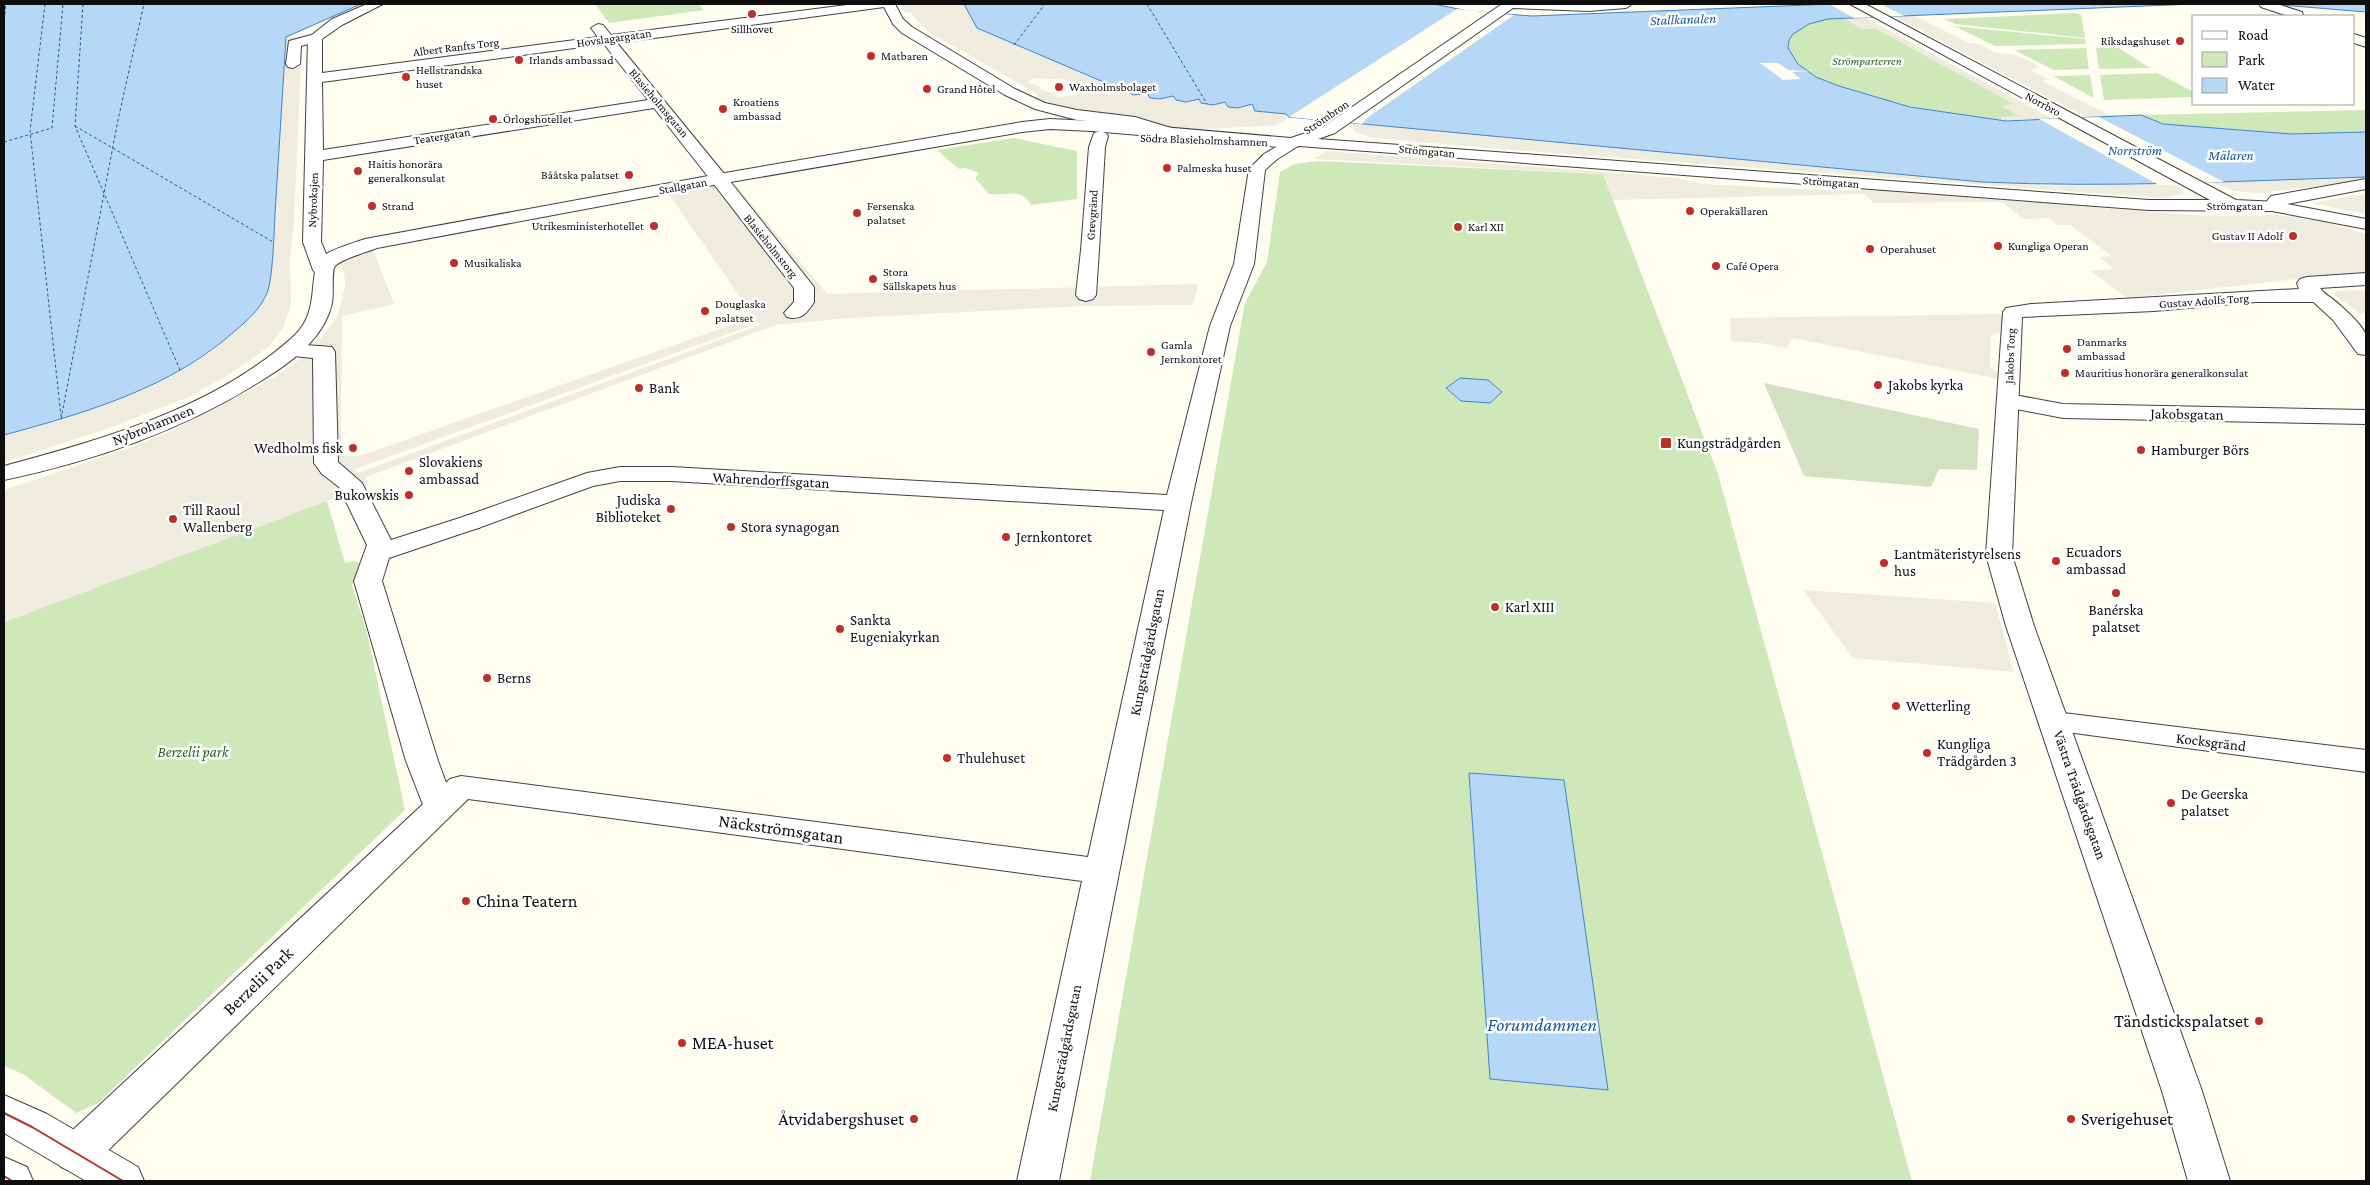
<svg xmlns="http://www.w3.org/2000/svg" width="2370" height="1185" viewBox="0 0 2370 1185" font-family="'Crimson Pro',serif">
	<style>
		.green { fill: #cee8ba }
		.cemetery { fill: #d3e0c1 }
		.plaza { fill: #efecdf; fill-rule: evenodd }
		.water { fill: #b6d7f5; stroke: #3e85ca }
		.pier { fill: #fffdf0 }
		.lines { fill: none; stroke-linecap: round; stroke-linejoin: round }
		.ferry { stroke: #1a579d; stroke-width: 1; stroke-dasharray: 3 2.5; stroke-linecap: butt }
		.pedestrian-casing { stroke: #414141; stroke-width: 2 }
		.minor-casing { stroke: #414141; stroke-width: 2 }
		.tertiary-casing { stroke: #414141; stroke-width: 2 }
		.pedestrian { fill: #fff; fill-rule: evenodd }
		.minor { fill: #fff; fill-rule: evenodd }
		.tertiary { fill: #fff; fill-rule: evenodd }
		.tram { stroke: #bb3029; stroke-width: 2 }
		.poi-dot { fill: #bb3029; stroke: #fff; stroke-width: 2 }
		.labels { text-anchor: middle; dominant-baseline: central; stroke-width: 5; stroke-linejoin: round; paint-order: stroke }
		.far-poi-label { font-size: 12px; fill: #0e0e0e; stroke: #fff; text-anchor: start }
		.far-street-label { font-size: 12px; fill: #0e0e0e; stroke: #fff }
		.far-park-label { font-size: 12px; font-style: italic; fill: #276520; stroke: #fff }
		.far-water-label { font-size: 14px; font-style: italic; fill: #1a579d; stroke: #fff }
		.poi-label { font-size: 15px; fill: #0e0e0e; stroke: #fff; text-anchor: start }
		.street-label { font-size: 15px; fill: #0e0e0e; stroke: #fff }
		.park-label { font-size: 15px; font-style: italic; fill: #276520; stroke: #fff }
		.near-street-label { font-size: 18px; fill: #0e0e0e; stroke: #fff }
		.near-poi-label { font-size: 18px; fill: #0e0e0e; stroke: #fff; text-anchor: start }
		.near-water-label { font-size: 19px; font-style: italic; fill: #1a579d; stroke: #fff }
	</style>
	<rect width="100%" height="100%" fill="#fffdf0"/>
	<path class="green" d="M595 4H698L704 10 609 23Z
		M2076 13 2081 15 2085 38 1955 24 1944 19Z
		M1844 18 1862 29 1875 28 2015 104 2002 106 2021 116 2001 118 2002 120C1956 116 1810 95 1790 54 1787 46 1787 39 1794 33 1808 21 1826 19 1844 18Z
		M1954 26 2085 39 2086 44 1995 46Z
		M2117 47 2150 68 2099 69 2096 48Z
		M2086 48 2089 69 2054 70 2014 50Z
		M2157 73 2194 92V97L2104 100 2100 75Z
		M2090 75 2094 98 2053 76H2057Z
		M2366 110V132L2291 134 2163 124 2141 115Z
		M1014 138 1077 151V199L1031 205C1020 187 1007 196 989 194L975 178 979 173 965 168 959 169 937 150Z
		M1318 161 1603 174 1718 474 1912 1181H1090L1245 303 1267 262 1280 172 1295 164Z
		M327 501 345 563 354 561 362 563V567L352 585 367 633 405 810 98 1103 76 1113 23 1074 4 1066V622Z"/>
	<path class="cemetery" d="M1764 383 1979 429 1977 470 1939 469 1931 487 1804 476Z"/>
	<path class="plaza" d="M900 4H964L977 28 1134 95 1148 93 1160 99 1173 96 1177 100 1186 102 1200 99 1201 103 1213 105 1225 102 1228 107 1238 108 1252 104 1255 111 1286 114 1289 117 1276 125 1264 126 1203 129 1175 128 1054 107 1036 99 1037 94 927 31 911 13 904 12ZM1035 78 1067 80 1080 89 1073 90 1078 95 1056 97 1055 92H1047L1039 88 1041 87 1028 82Z
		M1893 16H1915L1969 43 1980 44 1996 53 2012 54 2036 64 2037 68 2030 70 2048 79 2042 81 2112 116 2086 117Z
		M1844 18H1866L2053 119 2002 120 2001 117 2019 116 2001 105 2014 104 1875 28 1862 29Z
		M286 36 302 37 294 222 290 258 291 304 283 328 269 346 248 362 220 380 186 398 104 430 4 462V435L61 419 117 399 180 370 214 350 273 242Z
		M1352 123 1982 182 2054 186 2175 184 2182 189 2183 194 2164 198 2107 194 1500 149 1373 138 1355 132Z
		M1327 151 1603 172 1677 178 1703 184 1841 191 1869 189 2204 216 2277 215 2325 222 2366 234V274L2324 276 2127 298 2091 271 2114 269 2099 257 2112 256 2070 225H2058L2048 218 2023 219 2002 202 1874 203 1864 194 1613 200 1603 174 1314 159Z
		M2366 177V180L2258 193 2234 191 2211 182Z
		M735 184 827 294 1197 284V291L1192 305 1082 306 849 318 776 325 366 477 369 485 4 622V490L127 449 173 430 275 377 311 351 337 317 345 287V279L341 264 373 249 394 304 342 316 341 454 348 456H360L754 317 668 193ZM758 323 760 325 358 473 355 469Z
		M2366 194V214L2311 203 2317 202Z
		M2366 290V313H2359L2333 294 2337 291Z
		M2003 314 2001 332 1991 336 1990 366 1998 372 1999 379 1792 338 1787 348 1760 343 1731 341 1730 318Z
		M1803 590 1995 603 2014 672 1853 658Z"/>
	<path class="water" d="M4 4H361L286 37C282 96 279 155 275 214 274 232 273 278 267 293 260 309 249 319 236 330 172 388 85 413 4 435Z
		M964 4H1434L1468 11 1532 16 1833 4H2194L1828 19 1809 24 1793 34 1789 40 1788 48 1798 64 1816 77 1839 86 1910 107 2006 121 2141 115 2163 124 2291 134 2366 132V177C2238 181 2110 188 1982 182L1289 117 1286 114 1255 111 1252 104 1238 108 1228 107 1225 102 1213 105 1201 103 1199 99 1186 102 1176 100 1173 96 1160 99 1150 98 1147 93 1134 95 977 28Z
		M2269 4H2366V12Z
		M1460 378 1488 380 1502 392 1490 403 1461 401 1446 388Z
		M1469 773 1564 780 1608 1090 1490 1079Z"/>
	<path class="pier" d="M1829 4H1881L1904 16 1854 18Z
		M1457 9 1514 15 1367 118 1362 124 1289 117Z
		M1760 63H1778L1788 70 1810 71 1792 72 1801 79 1783 80Z
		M2099 117 2224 182 2159 185 2039 119Z"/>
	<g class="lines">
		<path class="ferry" d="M45 4 30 131 61 416
			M83 4 75 126 180 370
			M1147 4 1207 104
			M4 20 6 4
			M1014 45 1045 4
			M75 126 273 242
			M4 142 52 128 63 4
			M61 419 118 120 144 4"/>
		<g class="pedestrian-casing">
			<path id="pedestrian" d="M2259 4H2277L2302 12 2303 15 2288 16 2261 7Z
				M315 34 320 35 322 38 320 41 301 46 300 64 293 68 288 67 286 64 289 41Z
				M2354 34 2366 38V47L2354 43Z
				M719 174 725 175 814 287V302C807 313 801 321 787 317L784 313 794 302V288L710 179 713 175Z
				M1090 244 1097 246 1099 250 1096 295 1093 299 1086 301 1079 299 1076 295 1081 250 1083 246Z
				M292 344 332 347 335 352 338 462 362 483 391 540 472 514 481 517 485 522 481 527 389 558 382 581 438 761 455 807 451 815 439 819 427 815 406 761 354 581 367 545 339 487 322 474 314 463 313 358 284 355 281 350 284 345Z
				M2009 394 2063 404 2366 410V424L2063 418 2001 406 1998 401 2001 396Z
				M2055 712 2366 750V772L2044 729 2040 722 2044 715Z"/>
		</g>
		<g class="minor-casing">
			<path id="minor" d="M367 4H383L342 25 322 39V73L598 37 591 28 598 24 603 25 611 35 855 4H895L903 19 912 27 1015 89 1045 103 1077 110 1135 117 1171 128 1173 131 1171 134 1165 136 1133 126 1077 120 1035 109 1005 95 902 33 893 24 884 7 617 43 725 175 728 179 725 183H713L654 108 323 160 321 242 333 270 330 274 323 276 316 274 313 270 303 242 308 38 332 19ZM604 44 648 100 323 150 322 82Z
				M1100 131 1106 133 1108 136 1105 147 1099 250 1097 254H1083L1081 250 1089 147 1094 133Z
				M1292 138 1298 140 1300 143 1298 146 1276 160 1265 170 1254 264 1230 326 1191 503 1059 1181H1017L1082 881 468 799 91 1167 76 1173 61 1167 55 1154 61 1141 450 779 461 776 1088 857 1164 510 671 481H620L593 486 481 527 472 530 463 527 459 522 463 517 587 473 620 467H671L1167 495 1210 326 1234 264 1249 169 1264 154Z
				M2366 179V189L2287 204 2366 219V229L2272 211 2266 210 2263 206 2271 196Z
				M2366 273V285L2320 288 2327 296 2324 300 2317 302H2256L2154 311 2022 317 2012 555 2034 626 2202 1091 2230 1181H2188L2162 1091 2006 626 1986 555 2003 312 2006 308 2031 304 2299 289 2297 283 2300 279 2307 277Z
				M4 1157 27 1167 33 1181H4Z"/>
		</g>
		<g class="tertiary-casing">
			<path id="tertiary" d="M1502 4H1632L1626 8 1589 11 1513 8 1335 133 1318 139 2149 200H2210L1850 4H1865L2236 200 2278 202 2281 206 2278 210 2272 211 2149 210 1299 146 1292 148 1092 131 1050 129 1022 132 719 184 377 248C367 252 342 259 335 266 331 271 334 294 332 303 329 317 321 331 311 342 294 361 272 374 251 387 175 433 90 462 4 480V466C104 439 217 407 295 335 322 309 306 270 323 256 332 249 354 243 365 239L719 174 1022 122 1050 119 1092 121 1291 138 1323 127Z
				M2317 290C2329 293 2362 323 2366 335 2368 340 2366 350 2366 355L2358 354 2333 320 2307 296 2310 292Z
				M4 1095 47 1114 138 1167 144 1181H86L4 1133Z"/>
		</g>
		<use href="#pedestrian" class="pedestrian"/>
		<use href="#minor" class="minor"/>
		<use href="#tertiary" class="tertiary"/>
		<path class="tram" d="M4 1113 32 1127 123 1181
			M4 1176 12 1181"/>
	</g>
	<g class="poi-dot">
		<circle cx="752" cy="14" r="5"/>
		<circle cx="2180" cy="41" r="5"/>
		<circle cx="871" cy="56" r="5"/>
		<circle cx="519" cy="60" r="5"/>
		<circle cx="406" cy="77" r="5"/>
		<circle cx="1059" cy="87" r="5"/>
		<circle cx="927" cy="89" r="5"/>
		<circle cx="723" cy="109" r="5"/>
		<circle cx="493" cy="119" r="5"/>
		<circle cx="1167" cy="168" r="5"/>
		<circle cx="358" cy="171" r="5"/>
		<circle cx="629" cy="175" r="5"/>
		<circle cx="372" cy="206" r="5"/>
		<circle cx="1690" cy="211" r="5"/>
		<circle cx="857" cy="213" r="5"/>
		<circle cx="654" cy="226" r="5"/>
		<circle cx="1458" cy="227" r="5"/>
		<circle cx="2293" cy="236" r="5"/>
		<circle cx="1998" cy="246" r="5"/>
		<circle cx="1870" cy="249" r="5"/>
		<circle cx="454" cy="263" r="5"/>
		<circle cx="1716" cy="266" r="5"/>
		<circle cx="873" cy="279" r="5"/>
		<circle cx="705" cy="311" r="5"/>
		<circle cx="2067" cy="349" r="5"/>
		<circle cx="1151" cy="352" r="5"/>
		<circle cx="2065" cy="373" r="5"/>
		<circle cx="1878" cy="385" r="5"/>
		<circle cx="639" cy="388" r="5"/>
		<rect x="1660" y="437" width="12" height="12" rx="2.5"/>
		<circle cx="353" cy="448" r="5"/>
		<circle cx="2141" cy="450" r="5"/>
		<circle cx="409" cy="471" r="5"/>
		<circle cx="409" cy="495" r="5"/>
		<circle cx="671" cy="509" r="5"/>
		<circle cx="173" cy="519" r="5"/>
		<circle cx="731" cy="527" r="5"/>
		<circle cx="1006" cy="537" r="5"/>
		<circle cx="2056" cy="561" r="5"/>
		<circle cx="1884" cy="563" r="5"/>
		<circle cx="2116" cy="593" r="5"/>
		<circle cx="1495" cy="607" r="5"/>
		<circle cx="840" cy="629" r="5"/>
		<circle cx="487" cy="678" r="5"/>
		<circle cx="1896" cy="706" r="5"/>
		<circle cx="1927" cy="753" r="5"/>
		<circle cx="947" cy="758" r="5"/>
		<circle cx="2171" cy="803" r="5"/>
		<circle cx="466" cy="901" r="5"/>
		<circle cx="2259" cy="1021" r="5"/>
		<circle cx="682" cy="1043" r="5"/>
		<circle cx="914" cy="1119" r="5"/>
		<circle cx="2071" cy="1119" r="5"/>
	</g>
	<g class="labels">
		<g class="far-poi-label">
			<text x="752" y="29" text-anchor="middle">Sillhovet</text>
			<text x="2170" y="41" text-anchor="end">Riksdagshuset</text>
			<text x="881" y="56">Matbaren</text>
			<text x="529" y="60">Irlands ambassad</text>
			<text x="416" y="70">Hellstrandska<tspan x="416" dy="14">huset</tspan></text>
			<text x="1069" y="87">Waxholmsbolaget</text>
			<text x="937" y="89">Grand Hôtel</text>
			<text x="733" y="102">Kroatiens<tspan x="733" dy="14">ambassad</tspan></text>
			<text x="503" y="119">Örlogshotellet</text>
			<text x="368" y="164">Haitis honorära<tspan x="368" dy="14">generalkonsulat</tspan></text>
			<text x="1177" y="168">Palmeska huset</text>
			<text x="619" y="175" text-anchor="end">Bååtska palatset</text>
			<text x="382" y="206">Strand</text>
			<text x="867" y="206">Fersenska<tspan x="867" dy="14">palatset</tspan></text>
			<text x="1700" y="211">Operakällaren</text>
			<text x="644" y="226" text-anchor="end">Utrikesministerhotellet</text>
			<text x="1468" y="227">Karl XII</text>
			<text x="2283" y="236" text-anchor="end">Gustav II Adolf</text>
			<text x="2008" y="246">Kungliga Operan</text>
			<text x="1880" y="249">Operahuset</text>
			<text x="464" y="263">Musikaliska</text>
			<text x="1726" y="266">Café Opera</text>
			<text x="883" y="272">Stora<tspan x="883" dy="14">Sällskapets hus</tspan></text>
			<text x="715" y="304">Douglaska<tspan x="715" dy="14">palatset</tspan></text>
			<text x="2077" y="342">Danmarks<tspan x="2077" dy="14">ambassad</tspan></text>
			<text x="1161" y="345">Gamla<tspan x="1161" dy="14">Jernkontoret</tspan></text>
			<text x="2075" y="373">Mauritius honorära generalkonsulat</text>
		</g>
		<g class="far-street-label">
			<text transform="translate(614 38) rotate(-8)">Hovslagargatan</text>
			<text transform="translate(456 47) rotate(-7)">Albert Ranfts Torg</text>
			<text transform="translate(659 103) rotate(50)">Blasieholmsgatan</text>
			<text transform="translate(2043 104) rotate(28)">Norrbro</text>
			<text transform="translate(1326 117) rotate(-34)">Strömbron</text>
			<text transform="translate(442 136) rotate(-9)">Teatergatan</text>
			<text transform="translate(1204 140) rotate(2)">Södra Blasieholmshamnen</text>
			<text transform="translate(1427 151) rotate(5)">Strömgatan</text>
			<text transform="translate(1831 182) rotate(4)">Strömgatan</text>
			<text transform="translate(683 186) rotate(-10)">Stallgatan</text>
			<text transform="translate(313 200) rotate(-88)">Nybrokajen</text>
			<text x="2235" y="206">Strömgatan</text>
			<text transform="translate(1092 215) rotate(-86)">Grevgränd</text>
			<text transform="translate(771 246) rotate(51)">Blasieholmstorg</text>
			<text transform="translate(2204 301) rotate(-4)">Gustav Adolfs Torg</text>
			<text transform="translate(2010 356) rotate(-88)">Jakobs Torg</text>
		</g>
		<g class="far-park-label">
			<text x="1867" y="61">Strömparterren</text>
		</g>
		<g class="far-water-label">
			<text transform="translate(1683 19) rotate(-2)">Stallkanalen</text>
			<text x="2135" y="150">Norrström</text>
			<text x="2231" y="155">Mälaren</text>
		</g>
		<g class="poi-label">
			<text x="1888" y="385">Jakobs kyrka</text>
			<text x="649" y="388">Bank</text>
			<text x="1677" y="443">Kungsträdgården</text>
			<text x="343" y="448" text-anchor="end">Wedholms fisk</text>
			<text x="2151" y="450">Hamburger Börs</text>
			<text x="419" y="462">Slovakiens<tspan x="419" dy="17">ambassad</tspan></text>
			<text x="399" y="495" text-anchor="end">Bukowskis</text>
			<text x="661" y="500" text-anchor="end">Judiska<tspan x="661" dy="17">Biblioteket</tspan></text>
			<text x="183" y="510">Till Raoul<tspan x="183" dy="17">Wallenberg</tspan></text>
			<text x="741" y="527">Stora synagogan</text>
			<text x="1016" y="537">Jernkontoret</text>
			<text x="2066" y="552">Ecuadors<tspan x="2066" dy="17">ambassad</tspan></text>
			<text x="1894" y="554">Lantmäteristyrelsens<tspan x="1894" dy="17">hus</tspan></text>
			<text x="1505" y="607">Karl XIII</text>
			<text x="2116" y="610" text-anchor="middle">Banérska<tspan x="2116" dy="17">palatset</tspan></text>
			<text x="850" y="620">Sankta<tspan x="850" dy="17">Eugeniakyrkan</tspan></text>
			<text x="497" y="678">Berns</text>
			<text x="1906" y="706">Wetterling</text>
			<text x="1937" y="744">Kungliga<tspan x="1937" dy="17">Trädgården 3</tspan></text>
			<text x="957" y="758">Thulehuset</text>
			<text x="2181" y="794">De Geerska<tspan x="2181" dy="17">palatset</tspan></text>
		</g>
		<g class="street-label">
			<text transform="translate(2187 414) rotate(1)">Jakobsgatan</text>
			<text transform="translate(153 425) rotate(-22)">Nybrohamnen</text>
			<text transform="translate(771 480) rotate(3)">Wahrendorffsgatan</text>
			<text transform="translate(1147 652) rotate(-79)">Kungsträdgårdsgatan</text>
			<text transform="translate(2211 742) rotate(7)">Kocksgränd</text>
			<text transform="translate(2080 795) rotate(71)">Västra Trädgårdsgatan</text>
			<text transform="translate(1064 1048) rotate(-79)">Kungsträdgårdsgatan</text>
		</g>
		<g class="park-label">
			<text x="193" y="752">Berzelii park</text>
		</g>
		<g class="near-street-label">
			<text transform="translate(781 829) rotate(8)">Näckströmsgatan</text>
			<text transform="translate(258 981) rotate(-44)">Berzelii Park</text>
		</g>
		<g class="near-poi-label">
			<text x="476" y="901">China Teatern</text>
			<text x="2249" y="1021" text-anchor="end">Tändstickspalatset</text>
			<text x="692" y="1043">MEA-huset</text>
			<text x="904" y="1119" text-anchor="end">Åtvidabergshuset</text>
			<text x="2081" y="1119">Sverigehuset</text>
		</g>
		<g class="near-water-label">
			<text x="1542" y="1024">Forumdammen</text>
		</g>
	</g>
	<rect width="2370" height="1185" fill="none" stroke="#0e0e0e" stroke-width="10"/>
	<rect x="2192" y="15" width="162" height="90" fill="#ffffff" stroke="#9f9f9f"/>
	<rect x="2202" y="31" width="25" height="8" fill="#ffffff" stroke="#9f9f9f"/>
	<text x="2238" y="40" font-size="15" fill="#0e0e0e">Road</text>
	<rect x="2202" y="52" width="25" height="15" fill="#cee8ba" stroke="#9f9f9f"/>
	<text x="2238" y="65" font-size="15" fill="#0e0e0e">Park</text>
	<rect x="2202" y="78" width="25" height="15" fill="#b6d7f5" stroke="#9f9f9f"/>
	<text x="2238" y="90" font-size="15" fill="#0e0e0e">Water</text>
</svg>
